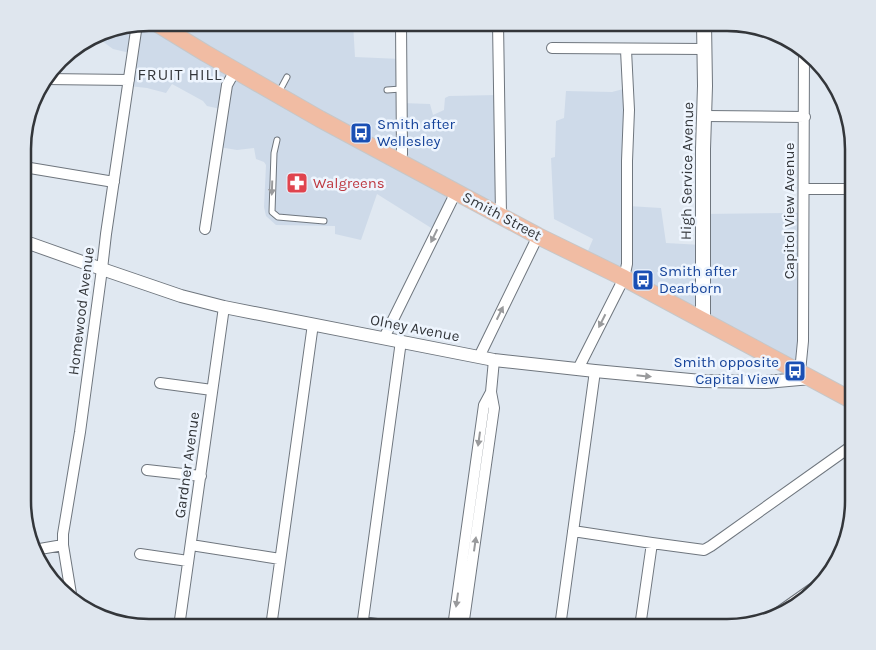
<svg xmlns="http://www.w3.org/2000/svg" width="876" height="650" viewBox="0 0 876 650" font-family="Karla,sans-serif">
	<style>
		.built { fill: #cedae9 }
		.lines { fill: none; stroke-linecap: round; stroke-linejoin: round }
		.service-casing { stroke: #6f767e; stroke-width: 7 }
		.minor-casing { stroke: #6f767e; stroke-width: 12 }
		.tertiary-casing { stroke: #6f767e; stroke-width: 14 }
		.secondary-casing { stroke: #6f767e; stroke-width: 16 }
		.primary-casing { stroke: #c6c7c8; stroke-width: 18 }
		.service { stroke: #fff; stroke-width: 5 }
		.minor { stroke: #fff; stroke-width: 10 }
		.tertiary { stroke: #fff; stroke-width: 12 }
		.secondary { stroke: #fff; stroke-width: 14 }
		.primary { stroke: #f1bca3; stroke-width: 16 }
		.oneway { fill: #999a9c }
		.labels { text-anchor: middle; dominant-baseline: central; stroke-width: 5; stroke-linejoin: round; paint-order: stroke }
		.transit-label { font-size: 15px; fill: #164399; stroke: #eef5fe; text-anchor: start }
		.street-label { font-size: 15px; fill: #33363a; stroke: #eef5fe }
		.health-label { font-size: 15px; fill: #be3a42; stroke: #eef5fe; text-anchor: start }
		.neighbourhood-label { font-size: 16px; letter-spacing: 1px; fill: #33363a; stroke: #eef5fe }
		.rim { fill: none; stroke: #33363a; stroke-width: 2.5 }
	</style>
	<rect width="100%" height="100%" fill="#e0e8f1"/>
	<path class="built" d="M149 23H353L355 57 401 59 402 103 430 104 433 115 444 110 445 98 449 96 498 95V215L456 195 436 231 377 194 361 240 335 234V226L276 225 266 216 264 207 266 165 264 162 256 159 254 148 237 150 219 147 225 110 207 106 203 101 172 84 166 93 147 88 129 86 130 53 113 49 102 41 90 40 108 29Z
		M627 88 628 206 661 208 666 243 702 245 703 214 791 213H803L801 366 585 258 593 239 554 219 551 158 555 157 556 121 564 118 566 91 612 92Z"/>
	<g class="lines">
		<g class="service-casing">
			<path id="service" d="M387 90 401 89
				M279 92 287 77
				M277 140 274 153 272 212 278 217 324 221"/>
		</g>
		<g class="minor-casing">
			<path id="minor" d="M498 23 501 215
				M552 48 704 49
				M45 79 129 80
				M705 116 805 117
				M400 162 402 154 401 23
				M24 167 114 182
				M804 189H853
				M205 229 227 85 232 76 236 71
				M384 338 456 192
				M479 357 538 236
				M578 369 624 278 627 264V161L629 110 626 50
				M800 372 803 341 804 50
				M160 383 212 390
				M147 470 201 476
				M573 531 652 543 704 550 711 546 853 445
				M191 545 280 559
				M34 550 63 545
				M140 554 188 561
				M72 600 63 545V534L80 432 102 269 106 234 137 24
				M772 617 826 579
				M363 622 398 627
				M179 627 224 307
				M271 627 313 324
				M362 627 401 341
				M453 627 484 405 491 392
				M463 627 494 408 491 392 494 360
				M560 627 595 371
				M640 627 652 543"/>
		</g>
		<g class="tertiary-casing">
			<path id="tertiary" d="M23 241 102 269 181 296 224 307 494 360 595 371 701 381 766 382 811 378"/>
		</g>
		<g class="secondary-casing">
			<path id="secondary" d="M703 320V149L705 86 704 23"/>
		</g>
		<g class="primary-casing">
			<path id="primary" d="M156 23 205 53 320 119 538 236 624 278 853 401"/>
		</g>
		<use href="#service" class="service"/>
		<use href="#minor" class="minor"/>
		<use href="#tertiary" class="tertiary"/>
		<use href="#secondary" class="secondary"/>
		<use href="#primary" class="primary"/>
	</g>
	<defs><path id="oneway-solid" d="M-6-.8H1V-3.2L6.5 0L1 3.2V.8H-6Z" transform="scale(1.25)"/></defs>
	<g class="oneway">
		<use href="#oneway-solid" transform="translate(272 188) rotate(92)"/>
		<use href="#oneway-solid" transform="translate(434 236) rotate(116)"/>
		<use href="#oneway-solid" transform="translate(500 313) rotate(-64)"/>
		<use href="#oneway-solid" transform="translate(602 321) rotate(117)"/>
		<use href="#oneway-solid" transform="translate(644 376) rotate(6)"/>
		<use href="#oneway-solid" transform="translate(479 439) rotate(98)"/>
		<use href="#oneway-solid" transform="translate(475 544) rotate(-82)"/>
		<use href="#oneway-solid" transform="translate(457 600) rotate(98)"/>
	</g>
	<defs>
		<g id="bus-square" transform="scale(1.125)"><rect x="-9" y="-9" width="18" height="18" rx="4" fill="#1a4fb4" stroke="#eef5fe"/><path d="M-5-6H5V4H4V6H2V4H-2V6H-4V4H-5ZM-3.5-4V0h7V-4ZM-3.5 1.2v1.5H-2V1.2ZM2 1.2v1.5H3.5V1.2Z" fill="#fff"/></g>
		<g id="pharmacy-square" transform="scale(1.125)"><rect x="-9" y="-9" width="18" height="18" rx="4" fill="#e0444e" stroke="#eef5fe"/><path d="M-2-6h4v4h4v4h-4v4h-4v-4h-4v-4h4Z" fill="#fff"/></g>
	</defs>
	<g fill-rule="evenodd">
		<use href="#bus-square" x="361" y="133"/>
		<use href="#pharmacy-square" x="297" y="183"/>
		<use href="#bus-square" x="643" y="280"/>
		<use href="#bus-square" x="795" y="371"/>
	</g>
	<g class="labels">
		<g class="transit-label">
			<text x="377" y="124">Smith after<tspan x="377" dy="17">Wellesley</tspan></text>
			<text x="659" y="271">Smith after<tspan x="659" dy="17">Dearborn</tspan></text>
			<text x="779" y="362" text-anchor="end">Smith opposite<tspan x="779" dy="17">Capital View</tspan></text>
		</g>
		<g class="street-label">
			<text transform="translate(687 171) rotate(-89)">High Service Avenue</text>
			<text transform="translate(789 211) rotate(-90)">Capitol View Avenue</text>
			<text transform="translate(502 216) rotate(28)">Smith Street</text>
			<text transform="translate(81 311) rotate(-83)">Homewood Avenue</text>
			<text transform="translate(415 328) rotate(11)">Olney Avenue</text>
			<text transform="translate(187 465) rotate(-82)">Gardner Avenue</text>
		</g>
		<g class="health-label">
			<text x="313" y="183">Walgreens</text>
		</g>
		<g class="neighbourhood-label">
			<text x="180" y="74">FRUIT HILL</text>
		</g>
	</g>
	<path d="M0 0H876V650H0ZM149 31H727A118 118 0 0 1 845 149V501A118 118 0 0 1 727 619H149A118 118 0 0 1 31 501V149A118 118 0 0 1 149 31Z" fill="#dfe6ee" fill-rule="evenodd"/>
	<path class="rim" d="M149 31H727A118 118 0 0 1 845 149V501A118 118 0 0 1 727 619H149A118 118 0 0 1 31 501V149A118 118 0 0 1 149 31Z"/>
</svg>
